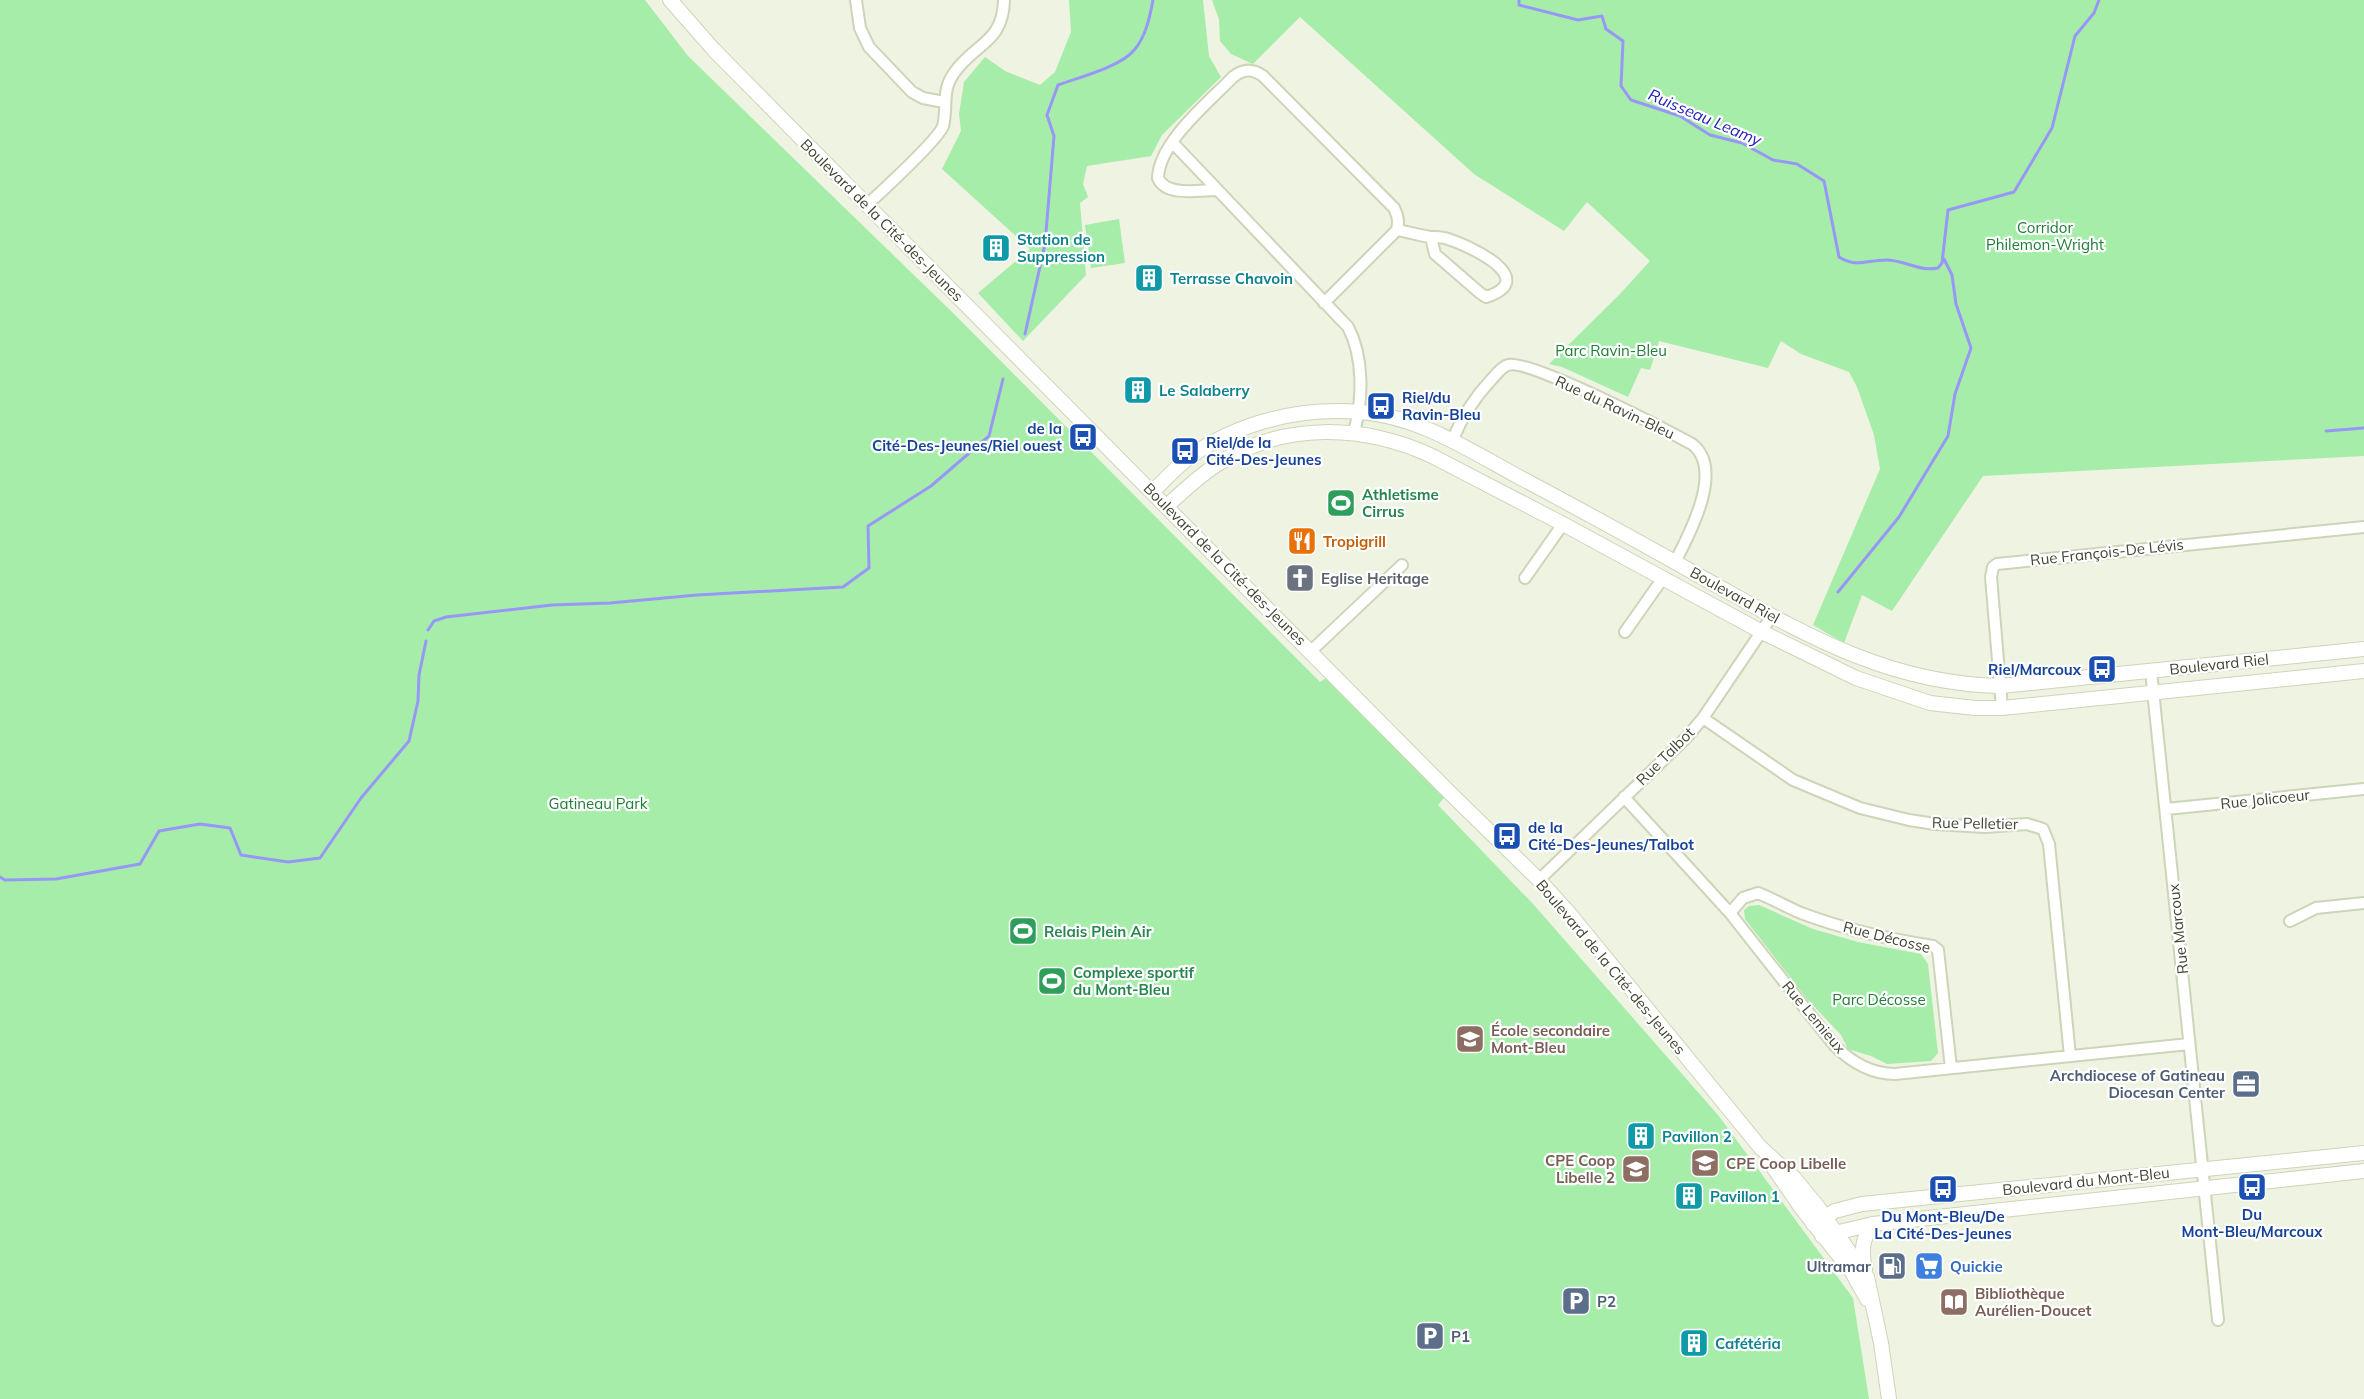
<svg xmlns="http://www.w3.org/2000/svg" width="2364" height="1399" viewBox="0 0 2364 1399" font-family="Mulish,sans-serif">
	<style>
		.green { fill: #a6edaa }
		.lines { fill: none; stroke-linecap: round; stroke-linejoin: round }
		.stream { stroke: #9897f8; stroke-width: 3 }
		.minor-casing { stroke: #cdd5b8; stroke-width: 14 }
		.tertiary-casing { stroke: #cdd5b8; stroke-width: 16 }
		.minor { stroke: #fff; stroke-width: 10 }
		.tertiary { stroke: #fff; stroke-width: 14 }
		.labels { text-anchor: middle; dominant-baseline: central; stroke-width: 4.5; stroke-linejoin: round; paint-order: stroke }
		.street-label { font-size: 15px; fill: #414632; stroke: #fff }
		.park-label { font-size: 15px; fill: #207d35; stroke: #fff }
		.culture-label { font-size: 15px; font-weight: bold; fill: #0d838f; stroke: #fff; text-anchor: start }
		.transit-label { font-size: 15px; font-weight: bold; fill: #164399; stroke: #fff; text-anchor: start }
		.leisure-label { font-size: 15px; font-weight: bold; fill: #27864d; stroke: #fff; text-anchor: start }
		.food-label { font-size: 15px; font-weight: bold; fill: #c56008; stroke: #fff; text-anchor: start }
		.worship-label { font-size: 15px; font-weight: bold; fill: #5b616d; stroke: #fff; text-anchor: start }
		.education-label { font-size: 15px; font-weight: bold; fill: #785e54; stroke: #fff; text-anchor: start }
		.service-label { font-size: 15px; font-weight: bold; fill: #4e5e75; stroke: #fff; text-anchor: end }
		.shop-label { font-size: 15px; font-weight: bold; fill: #366cbe; stroke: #fff; text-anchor: start }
		.water-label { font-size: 16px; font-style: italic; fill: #2420bc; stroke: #fff }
	</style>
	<rect width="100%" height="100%" fill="#eef3e2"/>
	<path class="green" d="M0 0H645L688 56 951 311 1320 682 1332 674 1449 792 1438 805 1534 905 1718 1115 1853 1298 1869 1399H0Z
		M1069 0H1203L1209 56 1221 77 1162 135 1151 156 1087 166 1083 184 1088 197 1080 203 1086 275 1023 341 978 293 1030 249 942 169 961 131 959 114 964 82 985 57 1005 71 1040 85 1055 72 1071 32Z
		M1212 0H2364V456L1983 476 1892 611 1862 595 1844 643 1813 625 1880 469 1874 435 1857 387 1849 372 1801 354 1781 341 1768 368 1659 341 1650 370 1641 368 1628 397 1562 367 1549 364 1620 294 1650 261 1587 202 1564 231 1474 174 1300 17 1253 64 1231 54 1220 41 1219 19Z
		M1119 219 1125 263 1091 268 1085 225Z
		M1759 905 1813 929 1858 942 1921 954 1928 964 1938 1053 1931 1061 1887 1064 1871 1056 1848 1049 1841 1035 1807 999 1745 919 1744 910 1749 906Z"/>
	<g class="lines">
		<path class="stream" d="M1519 0V5L1578 20 1602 16 1606 29 1623 41 1621 86 1631 100 1680 116 1710 135 1742 143 1773 160 1797 164 1824 181 1839 257C1856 268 1867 260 1886 260 1905 260 1919 272 1938 268L1942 263 1948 210 2014 192 2052 128 2075 36 2094 13 2099 0
			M1025 334 1045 244 1054 136 1047 115 1058 85C1080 77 1121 67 1135 49 1146 36 1150 16 1153 0
			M2326 431 2364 428
			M1838 592 1899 517 1948 436 1955 394 1971 348 1956 304 1952 275 1944 259
			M428 630 434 621 446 617 552 605 610 603 697 595 843 587 869 568 868 526 931 486 989 436 1003 379
			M0 877 5 880 56 879 140 864 159 831 200 824 230 828 241 855 288 862 320 858 361 798 409 741 418 701 419 675 426 641"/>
		<g class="minor-casing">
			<path id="minor" d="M856 0 860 28 869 47 912 92 923 98 944 102
				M1172 142 1348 327C1364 357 1363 400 1354 432
				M1217 190C1199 190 1166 197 1158 178 1159 142 1209 102 1233 77 1243 69 1252 68 1263 76L1394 208C1398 216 1399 221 1397 230L1324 303
				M867 205C881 192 938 140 943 126 948 107 941 91 954 73 975 43 1003 43 1004 0
				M1397 230C1408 232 1419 235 1430 237 1436 237 1441 236 1448 239 1470 246 1541 279 1486 297L1480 293 1435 254 1431 237
				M1452 441C1462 417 1473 399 1491 380 1496 375 1501 367 1508 365 1528 358 1666 430 1692 444 1725 469 1689 535 1675 562
				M1525 578 1563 524
				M1625 632 1663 578
				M1311 651 1402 565
				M2151 671 2218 1320
				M2002 708 1991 577 1993 567 1997 564 2364 527
				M1703 718 1793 780 1860 808 1909 820 1935 824 1985 827 2027 824 2043 829 2049 844 2070 1056
				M1624 797 1730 913 1834 1045C1851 1062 1871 1074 1895 1074L2189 1044
				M2166 809 2364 789
				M1539 880 1687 737 1703 718 1772 616
				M1730 913 1743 898 1758 893C1773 899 1787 907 1801 913 1843 929 1888 939 1933 946L1938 950 1951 1068
				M2290 921 2316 908 2364 903"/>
		</g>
		<g class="tertiary-casing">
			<path id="tertiary" d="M670 0 714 50 867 205 1449 792 1539 880 1569 913 1760 1147 1795 1179 1818 1207 1867 1277 1881 1343 1889 1399
				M1153 491C1166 479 1177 466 1191 456 1239 422 1301 407 1360 412 1418 416 1469 450 1519 477 1579 509 1638 541 1696 574 1796 629 1883 684 2001 686L2364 649
				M1167 506C1183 491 1198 477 1216 465 1283 421 1364 424 1434 457L1563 524 1762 632 1856 678 1930 703 1975 708H2002L2364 671
				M1771 1164 1802 1209 1852 1272 1867 1299
				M1813 1224 1835 1211 1862 1204 2364 1153
				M1822 1236 1873 1224 2364 1171
				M1865 1269C1861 1250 1862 1239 1873 1224"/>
		</g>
		<use href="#minor" class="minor"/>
		<use href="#tertiary" class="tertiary"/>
	</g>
	<defs>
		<g id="building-square" transform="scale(1.5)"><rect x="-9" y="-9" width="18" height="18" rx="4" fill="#0f9aa8" stroke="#fff"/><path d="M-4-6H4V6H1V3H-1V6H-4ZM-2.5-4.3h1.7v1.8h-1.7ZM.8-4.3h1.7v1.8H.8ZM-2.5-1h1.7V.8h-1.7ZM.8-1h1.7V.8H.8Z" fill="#fff"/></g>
		<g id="bus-square" transform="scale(1.5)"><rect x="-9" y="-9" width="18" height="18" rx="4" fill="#1a4fb4" stroke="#fff"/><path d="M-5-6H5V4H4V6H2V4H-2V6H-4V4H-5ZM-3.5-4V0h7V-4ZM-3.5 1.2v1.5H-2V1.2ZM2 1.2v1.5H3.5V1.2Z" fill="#fff"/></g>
		<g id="stadium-square" transform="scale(1.5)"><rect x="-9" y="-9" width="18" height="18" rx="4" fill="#2e9e5b" stroke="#fff"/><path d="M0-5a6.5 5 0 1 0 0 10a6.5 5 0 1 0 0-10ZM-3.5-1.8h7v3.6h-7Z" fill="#fff"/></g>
		<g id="restaurant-square" transform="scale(1.5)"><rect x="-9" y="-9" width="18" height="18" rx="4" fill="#e8710a" stroke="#fff"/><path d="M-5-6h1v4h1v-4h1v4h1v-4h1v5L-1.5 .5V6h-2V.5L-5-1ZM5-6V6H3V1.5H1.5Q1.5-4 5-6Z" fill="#fff"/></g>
		<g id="church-square" transform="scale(1.5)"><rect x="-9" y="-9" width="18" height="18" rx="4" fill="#6b7280" stroke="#fff"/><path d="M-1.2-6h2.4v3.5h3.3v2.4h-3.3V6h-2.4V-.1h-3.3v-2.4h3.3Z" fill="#fff"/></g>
		<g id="school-square" transform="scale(1.5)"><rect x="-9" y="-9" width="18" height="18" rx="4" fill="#8d6e63" stroke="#fff"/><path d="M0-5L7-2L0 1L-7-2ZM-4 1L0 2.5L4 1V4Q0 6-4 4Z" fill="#fff"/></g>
		<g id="office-square" transform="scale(1.5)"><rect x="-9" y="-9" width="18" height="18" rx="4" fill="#5c6f8a" stroke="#fff"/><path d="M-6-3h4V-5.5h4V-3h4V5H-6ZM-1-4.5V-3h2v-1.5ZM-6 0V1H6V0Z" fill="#fff"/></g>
		<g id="fuel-square" transform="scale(1.5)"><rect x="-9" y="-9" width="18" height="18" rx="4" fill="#5c6f8a" stroke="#fff"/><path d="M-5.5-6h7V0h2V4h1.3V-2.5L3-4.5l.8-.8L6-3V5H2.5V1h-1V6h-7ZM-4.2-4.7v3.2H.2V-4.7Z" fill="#fff"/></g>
		<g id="supermarket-square" transform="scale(1.5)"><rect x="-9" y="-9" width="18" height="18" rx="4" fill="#3f7fe0" stroke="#fff"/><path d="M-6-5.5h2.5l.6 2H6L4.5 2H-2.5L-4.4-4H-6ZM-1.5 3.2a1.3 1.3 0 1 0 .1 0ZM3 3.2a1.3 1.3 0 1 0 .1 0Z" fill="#fff"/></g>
		<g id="parking-square" transform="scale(1.5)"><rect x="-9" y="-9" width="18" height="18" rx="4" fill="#5c6f8a" stroke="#fff"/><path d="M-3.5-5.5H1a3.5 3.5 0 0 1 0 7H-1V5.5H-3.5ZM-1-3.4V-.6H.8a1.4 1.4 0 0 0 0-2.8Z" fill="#fff"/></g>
		<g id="library-square" transform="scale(1.5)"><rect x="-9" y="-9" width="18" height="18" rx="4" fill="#8d6e63" stroke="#fff"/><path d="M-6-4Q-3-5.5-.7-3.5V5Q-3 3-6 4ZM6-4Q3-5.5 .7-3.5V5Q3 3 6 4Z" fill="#fff"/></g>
	</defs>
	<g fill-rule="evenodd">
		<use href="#building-square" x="996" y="248"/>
		<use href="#building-square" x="1149" y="278"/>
		<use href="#building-square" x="1138" y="390"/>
		<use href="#bus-square" x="1381" y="406"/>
		<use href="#bus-square" x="1083" y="437"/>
		<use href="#bus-square" x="1185" y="451"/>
		<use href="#stadium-square" x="1341" y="503"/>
		<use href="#restaurant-square" x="1302" y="541"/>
		<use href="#church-square" x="1300" y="578"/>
		<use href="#bus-square" x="2102" y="669"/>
		<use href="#bus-square" x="1507" y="836"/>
		<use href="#stadium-square" x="1023" y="931"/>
		<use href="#stadium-square" x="1052" y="981"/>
		<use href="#school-square" x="1470" y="1039"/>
		<use href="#office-square" x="2246" y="1084"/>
		<use href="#building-square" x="1641" y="1136"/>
		<use href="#school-square" x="1705" y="1163"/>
		<use href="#school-square" x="1636" y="1169"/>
		<use href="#bus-square" x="2252" y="1187"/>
		<use href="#bus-square" x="1943" y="1189"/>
		<use href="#building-square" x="1689" y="1196"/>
		<use href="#fuel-square" x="1892" y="1266"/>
		<use href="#supermarket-square" x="1929" y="1266"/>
		<use href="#parking-square" x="1576" y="1301"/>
		<use href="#library-square" x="1954" y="1302"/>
		<use href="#parking-square" x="1430" y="1336"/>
		<use href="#building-square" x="1694" y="1343"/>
	</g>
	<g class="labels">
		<g class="street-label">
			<text transform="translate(882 220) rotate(45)">Boulevard de la Cité-des-Jeunes</text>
			<text transform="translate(1615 407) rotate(25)">Rue du Ravin-Bleu</text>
			<text transform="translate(2107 552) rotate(-6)">Rue François-De Lévis</text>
			<text transform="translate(1225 564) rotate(45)">Boulevard de la Cité-des-Jeunes</text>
			<text transform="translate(1735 595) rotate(29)">Boulevard Riel</text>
			<text transform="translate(2219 664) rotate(-6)">Boulevard Riel</text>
			<text transform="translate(1665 756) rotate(-45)">Rue Talbot</text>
			<text transform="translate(2265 799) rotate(-6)">Rue Jolicoeur</text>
			<text transform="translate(1975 823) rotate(1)">Rue Pelletier</text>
			<text transform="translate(2178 929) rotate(-96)">Rue Marcoux</text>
			<text transform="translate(1887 937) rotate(14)">Rue Décosse</text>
			<text transform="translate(1611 967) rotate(50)">Boulevard de la Cité-des-Jeunes</text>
			<text transform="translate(1814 1017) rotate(50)">Rue Lemieux</text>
			<text transform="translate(2086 1181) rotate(-6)">Boulevard du Mont-Bleu</text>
		</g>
		<g class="park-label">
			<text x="2045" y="227">Corridor<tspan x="2045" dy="17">Philemon-Wright</tspan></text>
			<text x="1611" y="350">Parc Ravin-Bleu</text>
			<text x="598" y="803">Gatineau Park</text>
			<text x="1879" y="999">Parc Décosse</text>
		</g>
		<g class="culture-label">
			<text x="1017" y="239">Station de<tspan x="1017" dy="17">Suppression</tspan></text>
			<text x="1170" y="278">Terrasse Chavoin</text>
			<text x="1159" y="390">Le Salaberry</text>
			<text x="1662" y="1136">Pavillon 2</text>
			<text x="1710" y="1196">Pavillon 1</text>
			<text x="1715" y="1343">Cafétéria</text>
		</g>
		<g class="transit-label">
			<text x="1402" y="397">Riel/du<tspan x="1402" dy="17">Ravin-Bleu</tspan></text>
			<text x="1062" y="428" text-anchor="end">de la<tspan x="1062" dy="17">Cité-Des-Jeunes/Riel ouest</tspan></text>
			<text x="1206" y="442">Riel/de la<tspan x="1206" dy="17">Cité-Des-Jeunes</tspan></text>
			<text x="2081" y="669" text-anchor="end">Riel/Marcoux</text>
			<text x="1528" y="827">de la<tspan x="1528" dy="17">Cité-Des-Jeunes/Talbot</tspan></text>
			<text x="2252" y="1214" text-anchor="middle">Du<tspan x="2252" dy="17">Mont-Bleu/Marcoux</tspan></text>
			<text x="1943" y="1216" text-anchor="middle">Du Mont-Bleu/De<tspan x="1943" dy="17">La Cité-Des-Jeunes</tspan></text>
		</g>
		<g class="leisure-label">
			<text x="1362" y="494">Athletisme<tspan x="1362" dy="17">Cirrus</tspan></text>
			<text x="1044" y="931">Relais Plein Air</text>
			<text x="1073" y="972">Complexe sportif<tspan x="1073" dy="17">du Mont-Bleu</tspan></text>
		</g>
		<g class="food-label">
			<text x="1323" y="541">Tropigrill</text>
		</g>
		<g class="worship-label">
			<text x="1321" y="578">Eglise Heritage</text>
		</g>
		<g class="education-label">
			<text x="1491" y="1030">École secondaire<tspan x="1491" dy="17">Mont-Bleu</tspan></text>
			<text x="1615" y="1160" text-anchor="end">CPE Coop<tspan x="1615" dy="17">Libelle 2</tspan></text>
			<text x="1726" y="1163">CPE Coop Libelle</text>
			<text x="1975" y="1293">Bibliothèque<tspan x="1975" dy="17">Aurélien-Doucet</tspan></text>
		</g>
		<g class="service-label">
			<text x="2225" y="1075">Archdiocese of Gatineau<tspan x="2225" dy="17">Diocesan Center</tspan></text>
			<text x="1871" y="1266">Ultramar</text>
			<text x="1597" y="1301" text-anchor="start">P2</text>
			<text x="1451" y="1336" text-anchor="start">P1</text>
		</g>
		<g class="shop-label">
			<text x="1950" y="1266">Quickie</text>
		</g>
		<g class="water-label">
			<text transform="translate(1705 117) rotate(23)">Ruisseau Leamy</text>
		</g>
	</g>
</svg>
